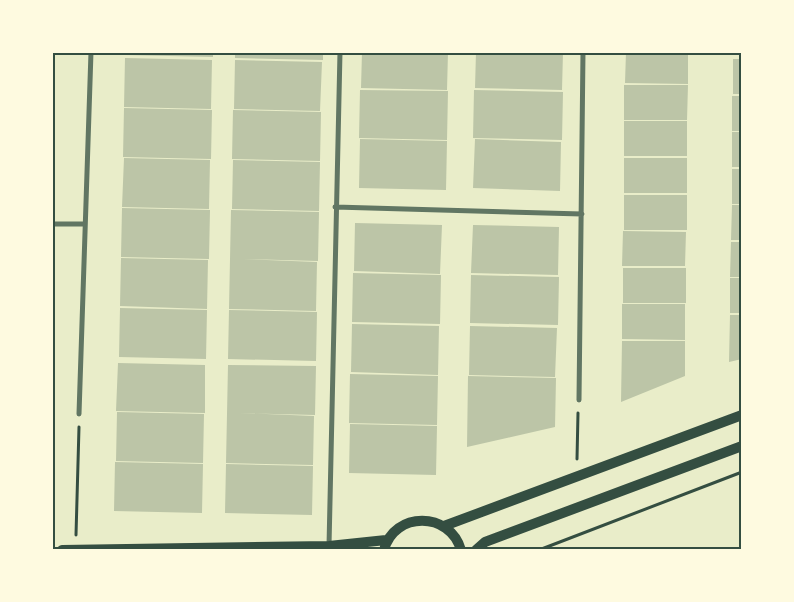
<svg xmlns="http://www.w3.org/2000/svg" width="794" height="602" viewBox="0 0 794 602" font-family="Roboto,sans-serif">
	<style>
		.building { fill: #bcc5a7 }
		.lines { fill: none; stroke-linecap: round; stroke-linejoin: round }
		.path { stroke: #344e41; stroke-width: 3 }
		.minor { stroke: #617663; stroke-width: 5 }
		.secondary { stroke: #344e41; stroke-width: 10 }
		.neatline { fill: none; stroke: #344e41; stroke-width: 2 }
	</style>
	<rect width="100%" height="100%" fill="#e9edc9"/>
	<path class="building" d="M126 52H213V57L126 55Z
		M235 52H323V60L235 58Z
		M362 52H448L447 90 361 88Z
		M476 52H563L562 90 475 88Z
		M626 52H688V84L625 83Z
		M125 58 212 60 211 109 124 107Z
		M733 59H742V94H733Z
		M235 60 322 62 320 111 234 109Z
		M624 85H688L687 120H624Z
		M360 90 448 91 447 140 359 138Z
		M474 90 563 92 562 140 473 138Z
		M732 96H742V131H732Z
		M124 108 212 110 211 159 123 157Z
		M233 110 321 112 320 161 232 159Z
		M624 121H687V156H624Z
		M732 132H742V167H732Z
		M360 139 447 141 446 190 359 188Z
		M475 139 561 142 560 191 473 188Z
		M124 158 210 160 209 209 122 207Z
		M624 158H687V193H624Z
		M233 160 320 162 319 211 232 209Z
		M732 169H742V204H732Z
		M624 195H687V230H624Z
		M732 205H742V240H731Z
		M122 208 210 210 209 259 121 257Z
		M231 210 319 212 318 261 243 259 317 262 316 311 229 309Z
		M355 223 442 225 440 274 354 271Z
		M473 225 559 227 558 275 471 273Z
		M623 231 686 232 685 266H622Z
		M731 242H742V277H730Z
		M121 258 208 260 207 309 120 306Z
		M623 268H686V303H623Z
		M353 273 441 275 440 324 352 322Z
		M471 275 559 277 558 325 470 323Z
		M730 278H742V313H730Z
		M622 304H685V340L622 339Z
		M120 308 207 310 206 359 119 357Z
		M229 310 317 312 316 361 228 359Z
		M730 315H742V359L729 362Z
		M352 324 439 326 438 375 351 372Z
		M470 326 557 328 555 377 469 375Z
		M622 341H685V376L621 402Z
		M118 363 205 365V413L116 411Z
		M228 365 316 366 315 415 239 413 314 416 313 465 226 463Z
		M350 374 438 376 437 425 349 423Z
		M468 376 556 378 555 427 467 447Z
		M117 412 204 414 203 463 116 461Z
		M350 424 437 426 436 475 349 473Z
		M115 462 203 464 202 513 114 511Z
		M226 464 313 466 312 515 225 513Z"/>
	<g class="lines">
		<path class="path" d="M577 459 578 413
			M76 535 79 427
			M539 550 742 472"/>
		<path class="minor" d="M335 207 582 214
			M52 224H84
			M579 400 583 52
			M79 414 91 52
			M329 546 340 52"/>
		<path class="secondary" d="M444 526 742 415
			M62 550 329 546 386 540
			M384 550C394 511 450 511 461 550
			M476 550 485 542 742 446"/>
	</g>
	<rect width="794" height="602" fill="none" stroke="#fefae0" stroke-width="108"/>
	<rect x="54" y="54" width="686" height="494" class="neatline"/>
</svg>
